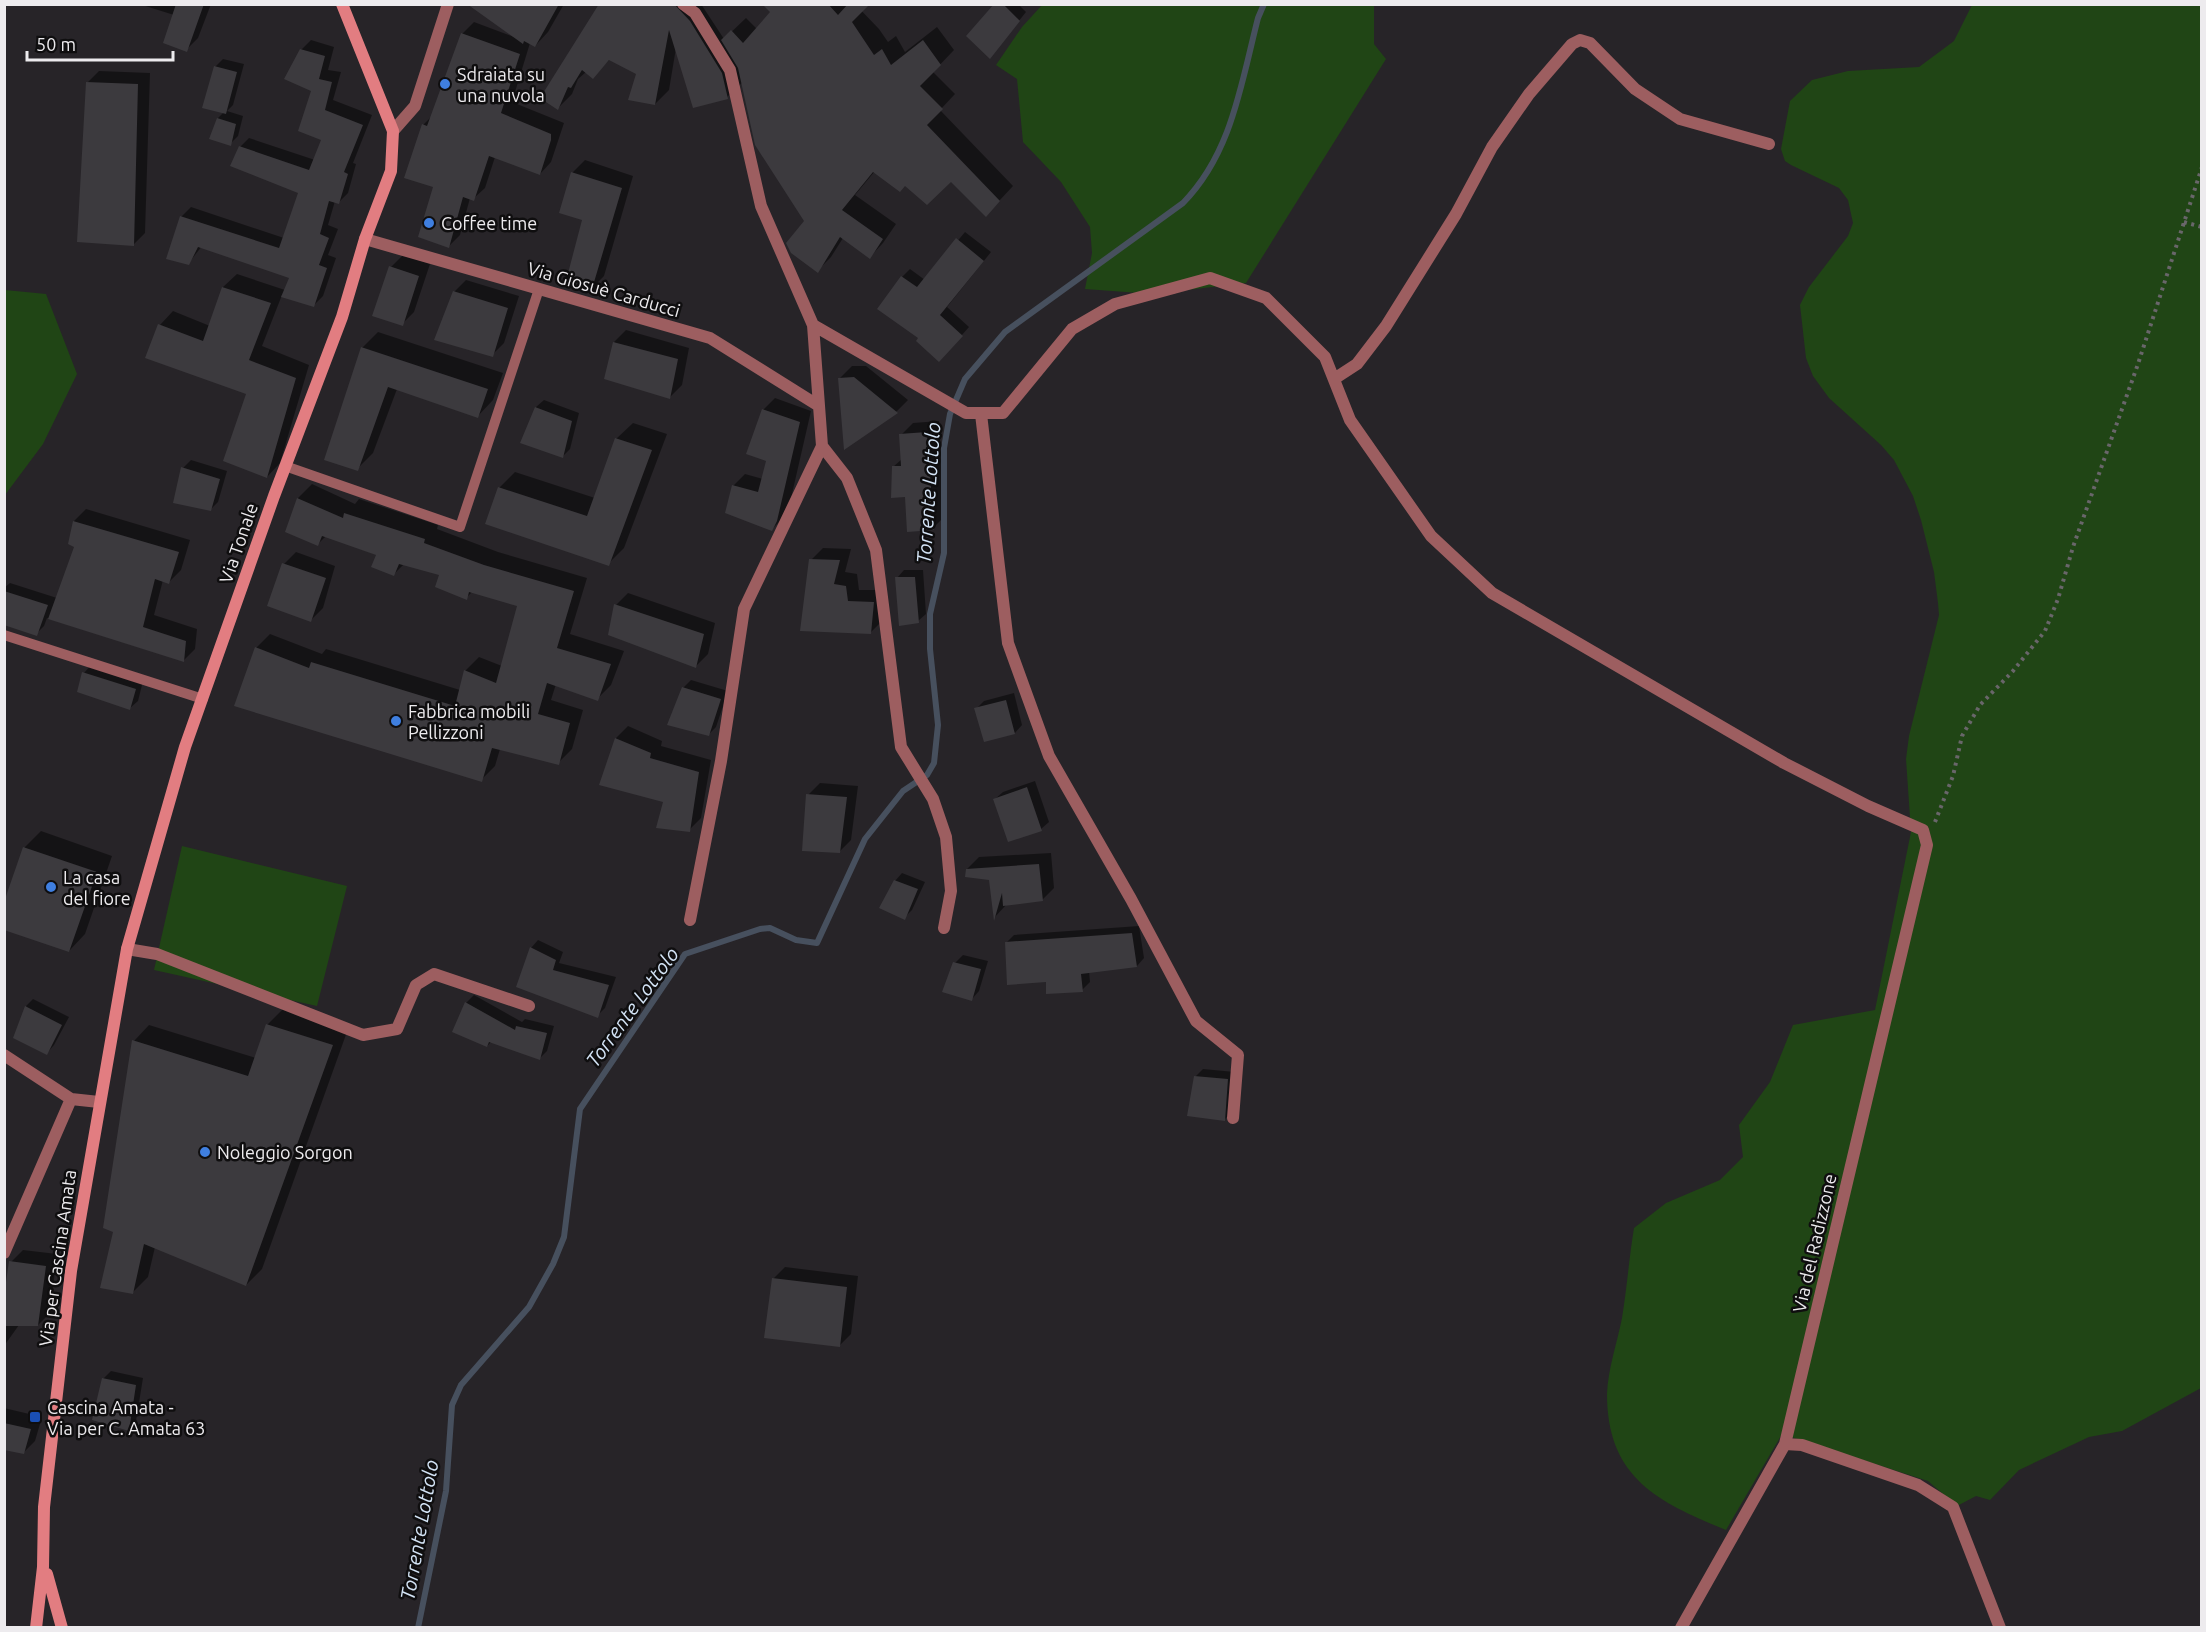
<svg xmlns="http://www.w3.org/2000/svg" width="2206" height="1632" viewBox="0 0 2206 1632" font-family="Ubuntu,sans-serif">
	<style>
		.green { fill: #204515 }
		.shadow { fill: #0007 }
		.lines { fill: none; stroke-linecap: round; stroke-linejoin: round }
		.stream { stroke: #47505e; stroke-width: 6 }
		.building { fill: #3c3a3e }
		.path { stroke: #69666a; stroke-width: 4; stroke-dasharray: 3 4.5; stroke-linecap: butt }
		.lane { stroke: #9d5e60; stroke-width: 10 }
		.street { stroke: #9d5e60; stroke-width: 12 }
		.secondary { stroke: #e27d81; stroke-width: 12 }
		.shop-dot { fill: #3f7fe0; stroke: #0f0e0f; stroke-width: 2 }
		.transit-dot { fill: #1a4fb4; stroke: #0f0e0f; stroke-width: 2 }
		.labels { text-anchor: middle; dominant-baseline: central; stroke-width: 5; stroke-linejoin: round; paint-order: stroke }
		.poi-label { font-size: 18px; fill: #edebee; stroke: #0f0e0f; text-anchor: start }
		.street-label { font-size: 18px; fill: #edebee; stroke: #0f0e0f }
		.water-label { font-size: 20px; font-style: italic; fill: #d4e4f6; stroke: #0f0e0f }
	</style>
	<rect width="100%" height="100%" fill="#272428"/>
	<path class="green" d="M1043 4 1374 5V44L1386 59 1246 283 1153 294 1085 289 1092 253 1090 227 1061 182 1023 142 1017 79 996 65 1022 27Z
		M1972 5H2201V1388L2122 1431 2089 1437 2019 1470 1990 1500 1976 1496 1957 1506 1928 1481 1782 1434 1726 1530C1658 1502 1607 1478 1607 1394 1608 1369 1617 1343 1622 1318 1627 1288 1629 1258 1634 1228L1666 1203 1720 1180 1743 1157 1739 1125 1770 1082 1793 1025 1875 1010 1911 832 1906 759 1909 736 1939 615 1938 603 1934 572 1921 520 1913 496 1894 460 1881 445 1829 398 1813 376 1806 358 1800 305 1809 287 1848 236 1853 223 1848 200 1839 188 1791 165 1785 161 1781 149 1790 101 1812 80 1848 71 1919 67 1954 41Z
		M5 290 46 294 77 374 43 444 5 495Z
		M182 846 347 886 317 1006 154 970Z"/>
	<path class="shadow" d="M139 4H211L198 38 186 50 174 15Z
		M470 4H564L548 32 535 46 530 43 512 102 564 123 551 162 540 174 495 157 485 188 473 199 470 198 460 235 449 246 423 125 432 116 462 34 474 22 514 37Z
		M600 4H701L724 39 746 18 757 29 772 12 764 4H855L879 29 888 42 896 36 905 52 937 27 954 50 933 72 955 94 940 110 1013 186 986 215 951 180 906 185 875 171 855 195 896 224 883 243 870 257 843 238 831 257 817 271 806 221 743 82 727 97 676 48 669 90 655 104 638 73 610 59 593 77 586 72 578 79 572 94 558 108Z
		M996 4H1018L1026 12 990 57Z
		M311 40 334 47 328 70 341 72 333 100 372 115 353 163 356 164 348 193 338 203 335 201 328 225 338 229 328 255 336 258 323 296 313 306 282 295 262 346 309 365 280 463 267 477 248 394 147 357 160 325 173 311 210 326 223 287 237 274 285 290 290 277 202 246 188 264 181 217 191 207 284 238 300 192 240 147 249 138 315 160 323 139 313 90 301 50Z
		M223 59 244 64 233 105 227 111 243 116 238 136 230 144 211 138 218 118 224 112 215 67Z
		M99 71 150 73 145 233 133 245 87 83Z
		M585 160 633 176 604 276 592 288 584 219 561 212 573 172Z
		M965 232 991 252 947 307 969 327 946 353 902 277 910 269 925 280Z
		M403 255 430 264 414 312 402 324 391 267Z
		M466 280 519 296 504 343 492 355 454 292Z
		M626 330 689 348 682 385 670 397 614 342Z
		M378 332 503 373 493 400 477 417 397 389 373 453 357 469 362 348Z
		M852 366H866L908 400 897 411 845 447 840 378Z
		M775 398 811 411 789 507 784 517 772 529 733 486 745 474 763 479 767 460 763 410Z
		M544 400 579 413 570 449 563 456 522 442 536 407Z
		M939 421 945 516 933 528 907 495 893 467 902 459 901 435 913 423Z
		M633 423 667 434 624 548 608 564 499 488 515 472 595 498 616 439Z
		M191 460 227 471 218 502 210 510 183 468Z
		M312 484 355 504 359 499 438 525 437 529 498 552 587 578 570 634 624 651 611 685 597 699 556 684 551 700 583 710 572 749 558 763 500 749 495 766 481 780 256 648 270 634 322 654 326 649 460 690 465 671 479 657 502 666 519 605 473 591 466 598 441 574 404 564 394 574 377 555 326 536 318 544 287 531 298 498Z
		M86 509 190 540 181 570 169 582 163 580 154 615 197 629 195 649 183 661 47 618 44 626 36 634 4 623V588L10 583 57 598 76 546 74 521Z
		M823 548 851 549 845 572 857 574 859 590H885L883 620 871 632 811 560Z
		M296 552 335 566 323 608 311 620 269 606 284 564Z
		M904 570H923L926 614 918 621 897 578Z
		M628 593 715 623 708 654 696 666 616 605Z
		M91 665 143 681 138 701 130 708 84 673Z
		M691 680 728 691 716 727 709 734 683 688Z
		M1014 693 1022 725 1015 733 976 709 984 701Z
		M628 726 662 741 661 746 711 760 701 818 689 830 665 801 601 784 616 738Z
		M1035 781 1049 822 1041 829 995 799 1003 792Z
		M820 783 858 786 851 840 839 852 808 795Z
		M41 831 112 856 85 934 69 951 4 906 25 847Z
		M1051 853 1054 888 1042 900 1006 905 994 918 991 878 967 869 979 857Z
		M902 873 925 882 912 910 904 918 895 881Z
		M1139 926 1144 958 1137 966 1089 971 1090 982 1082 990 1006 943 1014 935Z
		M538 940 563 952 559 963 616 977 605 1008 597 1016 531 948Z
		M963 955 988 961 979 991 972 999 955 963Z
		M474 995 522 1022 525 1019 554 1026 547 1051 539 1059 492 1041 487 1046 466 1003Z
		M33 999 69 1017 54 1045 47 1053 26 1006Z
		M283 1009 348 1029 262 1269 246 1285 155 1247 148 1277 132 1293 115 1231 134 1041 149 1025 256 1058 267 1025Z
		M1203 1069 1235 1072 1232 1112 1224 1120 1195 1077Z
		M23 1250 57 1254 50 1313 38 1325H19L4 1346V1305L11 1262Z
		M785 1267 858 1276 851 1334 839 1346 773 1279Z
		M111 1371 143 1378 136 1421 128 1429 103 1379Z
		M4 1408 42 1417 35 1441 23 1453 6 1449 4 1453Z"/>
	<g class="lines">
		<path class="stream" d="M418 1628 446 1491 452 1405 461 1385 529 1307 553 1264 564 1237 580 1109 685 954 760 929 770 928 796 940 817 943 865 839 903 791 927 775 934 763 938 725 930 649V614L944 553V448L950 414 965 379 1005 332 1183 203C1232 153 1241 84 1258 18L1264 4"/>
	</g>
	<path class="building" d="M176 4H204L187 52 163 43Z
		M467 4H559L535 47 524 41 523 44Z
		M599 4H674L690 21 722 73 728 99 693 108 669 30 655 105 628 100 636 74 609 60 593 79 582 70 571 88 568 87 558 110 540 98Z
		M762 4H828L838 15 848 4H870L852 22 874 55 882 49 891 65 923 40 941 65 920 86 943 109 927 125 1000 201 986 217 951 182 927 205 905 186 900 192 873 172 842 210 883 239 870 259 840 237 818 273 791 253 786 243 804 221 755 145 738 68 721 40 731 30 743 43 770 12Z
		M994 4H1003L1020 21 990 59 966 36Z
		M461 33 520 54 501 113 551 134V140L540 175 489 156 474 201 463 197 449 248 418 237 433 187 404 178 422 124 427 126Z
		M300 49 325 56 319 79 332 82 325 110 363 125 344 172 348 174 339 204 329 201 320 234 329 238 319 265 327 268 314 307 281 297 289 278 198 247 189 265 166 259 180 216 279 248 298 193 230 166 239 146 309 170 321 140 298 131 311 91 284 79Z
		M214 66 237 72 226 114 202 108Z
		M86 82 138 84 134 246 77 242Z
		M217 118 236 124 231 146 209 139Z
		M571 172 622 188 592 289 566 281 582 220 559 213Z
		M956 238 984 261 940 315 963 336 939 362 916 341 918 338 877 309 901 276 917 287Z
		M389 266 419 276 403 326 372 316Z
		M222 287 271 303 249 360 296 378 267 478 223 461 246 394 145 358 158 324 203 341Z
		M453 291 508 308 493 357 434 340Z
		M613 342 678 359 670 399 604 379Z
		M361 347 488 389 478 418 388 387 358 471 324 460Z
		M854 377 898 413 844 450 838 378Z
		M535 407 572 421 563 458 520 443Z
		M762 409 800 422 777 521 772 531 725 513 732 485 758 492 766 461 746 454Z
		M927 432 934 530 907 532 905 497 891 498 892 466H901L899 434Z
		M615 438 652 450 609 566 485 524 498 487 587 516Z
		M181 467 220 479 211 511 173 503Z
		M297 498 343 518 344 513 425 539 424 543 484 565 574 591 557 648 611 664 598 701 547 683 538 714 570 723 559 765 492 748 482 782 234 706 255 647 309 668 311 662 455 706 464 670 496 683 517 606 469 592 467 600 435 587 439 575 399 564 394 576 371 567 376 555 322 536 318 546 285 532Z
		M73 521 179 552 169 584 155 579 143 627 186 641 184 662 48 619 74 547 68 544Z
		M809 559 840 560 834 584 846 586 848 601 874 602 871 634 800 631Z
		M282 563 326 578 311 622 267 606Z
		M895 577H915L919 623 899 626Z
		M4 591 48 605 37 636 4 625Z
		M614 604 704 634 696 668 608 635Z
		M82 672 136 689 130 710 77 692Z
		M682 687 721 699 709 736 667 725Z
		M1006 700 1015 734 984 742 974 708Z
		M615 738 651 753 650 758 699 772 690 832 656 828 663 802 599 785Z
		M1027 787 1042 831 1008 842 993 799Z
		M806 794 847 797 840 853 802 851Z
		M23 847 97 872 69 952 4 930V902Z
		M1039 864 1043 901 1003 906 1002 893 994 921 989 880 965 877 966 869Z
		M894 880 918 889 905 920 879 908Z
		M1132 933 1137 967 1081 974 1083 992 1046 994V982L1007 985 1005 942Z
		M530 947 556 960 553 970 609 985 598 1018 516 987Z
		M953 962 981 969 972 1001 942 992Z
		M465 1002 515 1030 516 1026 547 1033 540 1060 489 1042 487 1047 452 1032Z
		M25 1006 62 1025 47 1055 13 1038Z
		M266 1024 333 1045 246 1286 144 1244 133 1294 100 1288 113 1232 103 1228 132 1040 248 1076Z
		M1194 1076 1228 1079 1225 1121 1187 1116Z
		M9 1261 46 1266 38 1326H4V1296Z
		M772 1278 847 1287 840 1347 764 1338Z
		M102 1378 136 1385 129 1431 92 1420Z
		M4 1423 31 1429 24 1454 4 1450Z"/>
	<g class="lines">
		<path class="path" d="M2184 222 2202 227
			M1935 822 1953 776 1962 736 1980 705 2013 671 2045 631 2058 599 2073 547 2138 364 2202 167"/>
		<path class="lane" d="M285 466 460 527 539 289
			M4 635 203 699"/>
		<path class="street" d="M683 4 695 13 730 70 761 206 813 325 822 446 744 609 721 761 690 920
			M393 131 415 106 448 4
			M365 239 710 338 819 406
			M813 325 966 413H1003L1072 329 1115 304 1210 278 1266 298 1325 357 1350 420 1431 536 1492 593 1784 763 1868 806 1923 830 1927 845 1785 1444 1681 1628
			M1334 379 1357 364 1386 326 1456 214 1492 147 1529 94 1572 44 1580 40 1590 43 1635 89 1680 119 1769 144
			M981 414 1008 643 1049 756 1131 899 1196 1021 1238 1055 1233 1118
			M822 446 847 478 876 550 901 747 933 799 946 837 951 891 944 928
			M127 949 157 954 363 1035 397 1029 416 985 434 974 529 1006
			M4 1055 71 1099 99 1102
			M4 1253 71 1099
			M1785 1444 1802 1445 1918 1485 1953 1507 2000 1628"/>
		<path class="secondary" d="M47 1574 62 1628
			M36 1628 43 1567 44 1507 71 1271 127 949 185 747 274 496 342 317 365 239 391 171 393 131 342 4"/>
	</g>
	<g class="shop-dot">
		<circle cx="445" cy="84" r="6"/>
		<circle cx="429" cy="223" r="6"/>
		<circle cx="396" cy="721" r="6"/>
		<circle cx="51" cy="887" r="6"/>
		<circle cx="205" cy="1152" r="6"/>
	</g>
	<rect class="transit-dot" x="29" y="1411" width="12" height="12" rx="3"/>
	<g class="labels">
		<g class="poi-label">
			<text x="457" y="74">Sdraiata su<tspan x="457" dy="21">una nuvola</tspan></text>
			<text x="441" y="223">Coffee time</text>
			<text x="408" y="711">Fabbrica mobili<tspan x="408" dy="21">Pellizzoni</tspan></text>
			<text x="63" y="877">La casa<tspan x="63" dy="21">del fiore</tspan></text>
			<text x="217" y="1152">Noleggio Sorgon</text>
			<text x="47" y="1407">Cascina Amata -<tspan x="47" dy="21">Via per C. Amata 63</tspan></text>
		</g>
		<g class="street-label">
			<text transform="translate(604 289) rotate(16)">Via Giosuè Carducci</text>
			<text transform="translate(238 543) rotate(-71)">Via Tonale</text>
			<text transform="translate(1814 1243) rotate(-77)">Via del Radizzone</text>
			<text transform="translate(57 1258) rotate(-82)">Via per Cascina Amata</text>
		</g>
		<g class="water-label">
			<text transform="translate(928 493) rotate(-86)">Torrente Lottolo</text>
			<text transform="translate(632 1007) rotate(-54)">Torrente Lottolo</text>
			<text transform="translate(419 1530) rotate(-80)">Torrente Lottolo</text>
		</g>
	</g>
	<rect width="2206" height="1632" fill="none" stroke="#edebee" stroke-width="12"/>
	<path d="M27 51v9h146v-9" fill="none" stroke="#edebee" stroke-width="3"/>
	<text x="36" y="51" font-size="18" fill="#edebee" stroke="#0f0e0f" stroke-width="4.5" paint-order="stroke">50 m</text>
</svg>
